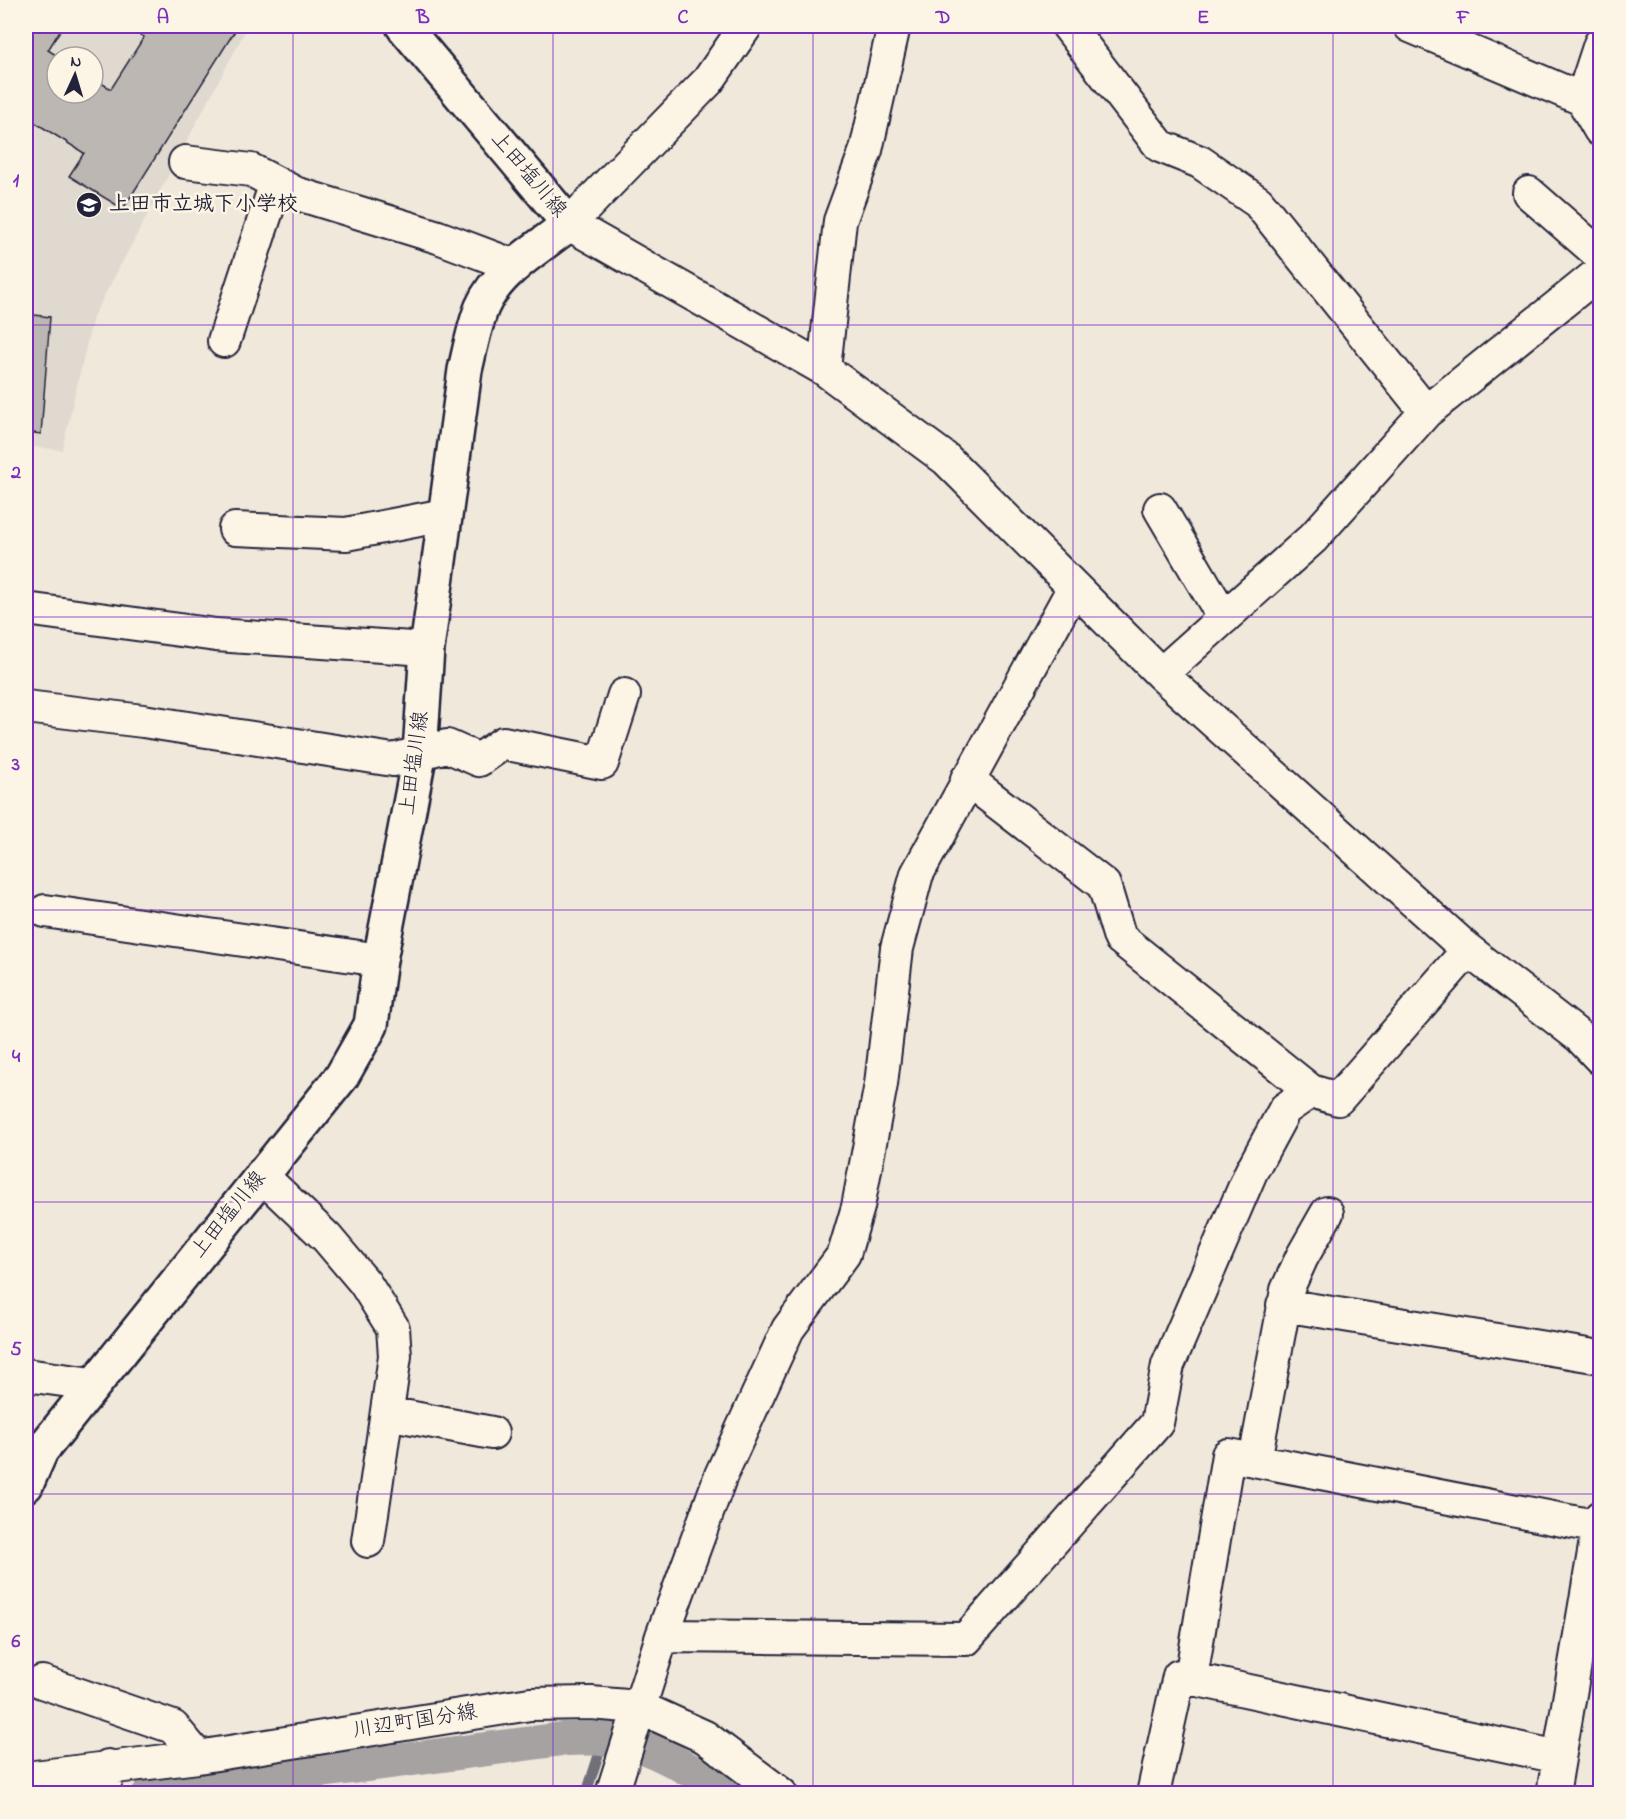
<svg xmlns="http://www.w3.org/2000/svg" width="1626" height="1819" viewBox="0 0 1626 1819" font-family="'Indie Flower','Klee One',sans-serif">
	<style>
		.built { fill: #e0d9cf; fill-rule: evenodd }
		.lines { fill: none; stroke-linecap: round; stroke-linejoin: round }
		.stream { stroke: #716f79; stroke-width: 10 }
		.canal { stroke: #a6a2a2; stroke-width: 34 }
		.building { fill: #bcb7b3; stroke: #22223b; stroke-width: 1.5 }
		.minor-casing { stroke: #22223b; stroke-width: 36 }
		.major-casing { stroke: #22223b; stroke-width: 38 }
		.minor { stroke: #fcf5e5; stroke-width: 32 }
		.major { stroke: #fcf5e5; stroke-width: 33 }
		.grid { fill: none; stroke: #7b2cbf; stroke-width: 1.5; stroke-opacity: 0.55 }
		.labels { text-anchor: middle; dominant-baseline: central; stroke-width: 5; stroke-linejoin: round; paint-order: stroke }
		.street-label { font-size: 21px; fill: #22223b; stroke: #fcf5e5 }
		.poi-label { font-size: 21px; font-weight: bold; fill: #22223b; stroke: #fcf5e5; text-anchor: start }
		.neatline { fill: none; stroke: #7b2cbf; stroke-width: 2 }
		.grid-label { font-size: 20px; text-anchor: middle; font-weight: bold; fill: #7b2cbf }
	</style>
	<rect width="100%" height="100%" fill="#efe8db"/>
	<filter id="ink" filterUnits="userSpaceOnUse"><feTurbulence type="fractalNoise" baseFrequency=".0167" numOctaves="2"/><feDisplacementMap in="SourceGraphic" scale="12" xChannelSelector="R" yChannelSelector="G"/><feConvolveMatrix kernelMatrix="1 2 1 2 8 2 1 2 1" color-interpolation-filters="sRGB"/></filter>
	<g filter="url(#ink)">
		<path class="built" d="M26 26H248L93 317 62 450 26 446ZM57 57H93V93H57Z"/>
		<g class="lines">
			<path class="stream" d="M586 1794 604 1738"/>
			<path class="canal" d="M149 1794 562 1739C582 1739 603 1737 623 1741 661 1750 696 1774 729 1794"/>
		</g>
		<path class="building" d="M26 26H55L61 29 48 50 59 57H57V93H93V78L111 89 144 37 124 26H238L123 209 69 176 84 153 26 117Z
			M26 314 50 317 41 434 26 432Z"/>
		<g class="lines">
			<g class="minor-casing">
				<path id="minor" d="M746 26 708 81 569 224 824 369 946 459 1161 674 1468 950 1580 1037 1600 1058
					M1068 26 1160 146 1200 162 1258 202 1426 412
					M1410 26 1582 99 1600 130
					M1582 99 1600 44
					M185 162 251 170 295 193 438 237 515 266
					M1529 193 1600 255
					M224 341 276 183
					M824 369 840 221 866 150 894 26
					M1160 509 1224 618
					M235 529 346 534 445 515
					M26 609 216 635 427 649
					M1161 674 1313 538 1426 412 1600 272
					M26 707 143 721 393 760 447 746 479 760 503 743 602 763 624 695
					M967 779 1104 885 1120 938 1311 1091 1338 1099 1468 950
					M45 911 380 960
					M261 1175 327 1238 365 1283 393 1328 395 1356 368 1541
					M1283 1305 1600 1357
					M26 1375 92 1384
					M387 1413 492 1433
					M1255 1460 1287 1290 1302 1257 1327 1213
					M662 1636 966 1639 1157 1423 1168 1365 1251 1172 1285 1109 1311 1091
					M1191 1678 1228 1455 1599 1527
					M42 1682 173 1727 198 1757
					M26 1778 198 1757 530 1704 591 1703 639 1707 705 1737 781 1794
					M103 1794 108 1766
					M612 1794 662 1636 721 1475 788 1329 844 1254 858 1207 881 1084 897 948 917 874 1073 589
					M1153 1794 1179 1676 1559 1757
					M1553 1794 1600 1517"/>
			</g>
			<g class="major-casing">
				<path id="major" d="M26 1485 41 1451 342 1076 371 1025 380 960 420 752 427 649 465 370C470 349 474 327 482 307 498 270 539 248 569 224L403 26"/>
			</g>
			<use href="#minor" class="minor"/>
			<use href="#major" class="major"/>
		</g>
	</g>
	<path class="grid" d="M293 26V1794M553 26V1794M813 26V1794M1073 26V1794M1333 26V1794M26 325H1600M26 617H1600M26 910H1600M26 1202H1600M26 1494H1600"/>
	<defs>
		<g id="school-disc" transform="scale(1.35)"><circle r="9.5" fill="#22223b" stroke="#fcf5e5"/><path d="M0-5L7-2L0 1L-7-2ZM-4 1L0 2.5L4 1V4Q0 6-4 4Z" fill="#fff"/></g>
	</defs>
	<g fill-rule="evenodd">
		<use href="#school-disc" x="89" y="205"/>
	</g>
	<g class="labels">
		<g class="street-label">
			<text transform="translate(528 175) rotate(50)">上田塩川線</text>
			<text transform="translate(415 763) rotate(-82)">上田塩川線</text>
			<text transform="translate(229 1215) rotate(-51)">上田塩川線</text>
			<text transform="translate(415 1722) rotate(-9)">川辺町国分線</text>
		</g>
		<g class="poi-label">
			<text x="109" y="205">上田市立城下小学校</text>
		</g>
	</g>
	<rect width="1626" height="1819" fill="none" stroke="#fcf5e5" stroke-width="66"/>
	<g transform="translate(75 75) rotate(4)"><circle r="28" fill="#fcf5e5" stroke="#a5a1a1" stroke-width="1.5"/>
	<path d="M0-4.5L10 22L0 15L-10 22Z" fill="#22223b"/>
	<text y="-9" font-size="16" font-weight="bold" text-anchor="middle" fill="#22223b">N</text>
	</g>
	<rect x="33" y="33" width="1560" height="1753" class="neatline"/>
	<g class="grid-label">
		<text x="163" y="23">A</text>
		<text x="423" y="23">B</text>
		<text x="683" y="23">C</text>
		<text x="943" y="23">D</text>
		<text x="1203" y="23">E</text>
		<text x="1463" y="23">F</text>
		<text x="16" y="186">1</text>
		<text x="16" y="478">2</text>
		<text x="16" y="770">3</text>
		<text x="16" y="1062">4</text>
		<text x="16" y="1355">5</text>
		<text x="16" y="1647">6</text>
	</g>
</svg>
